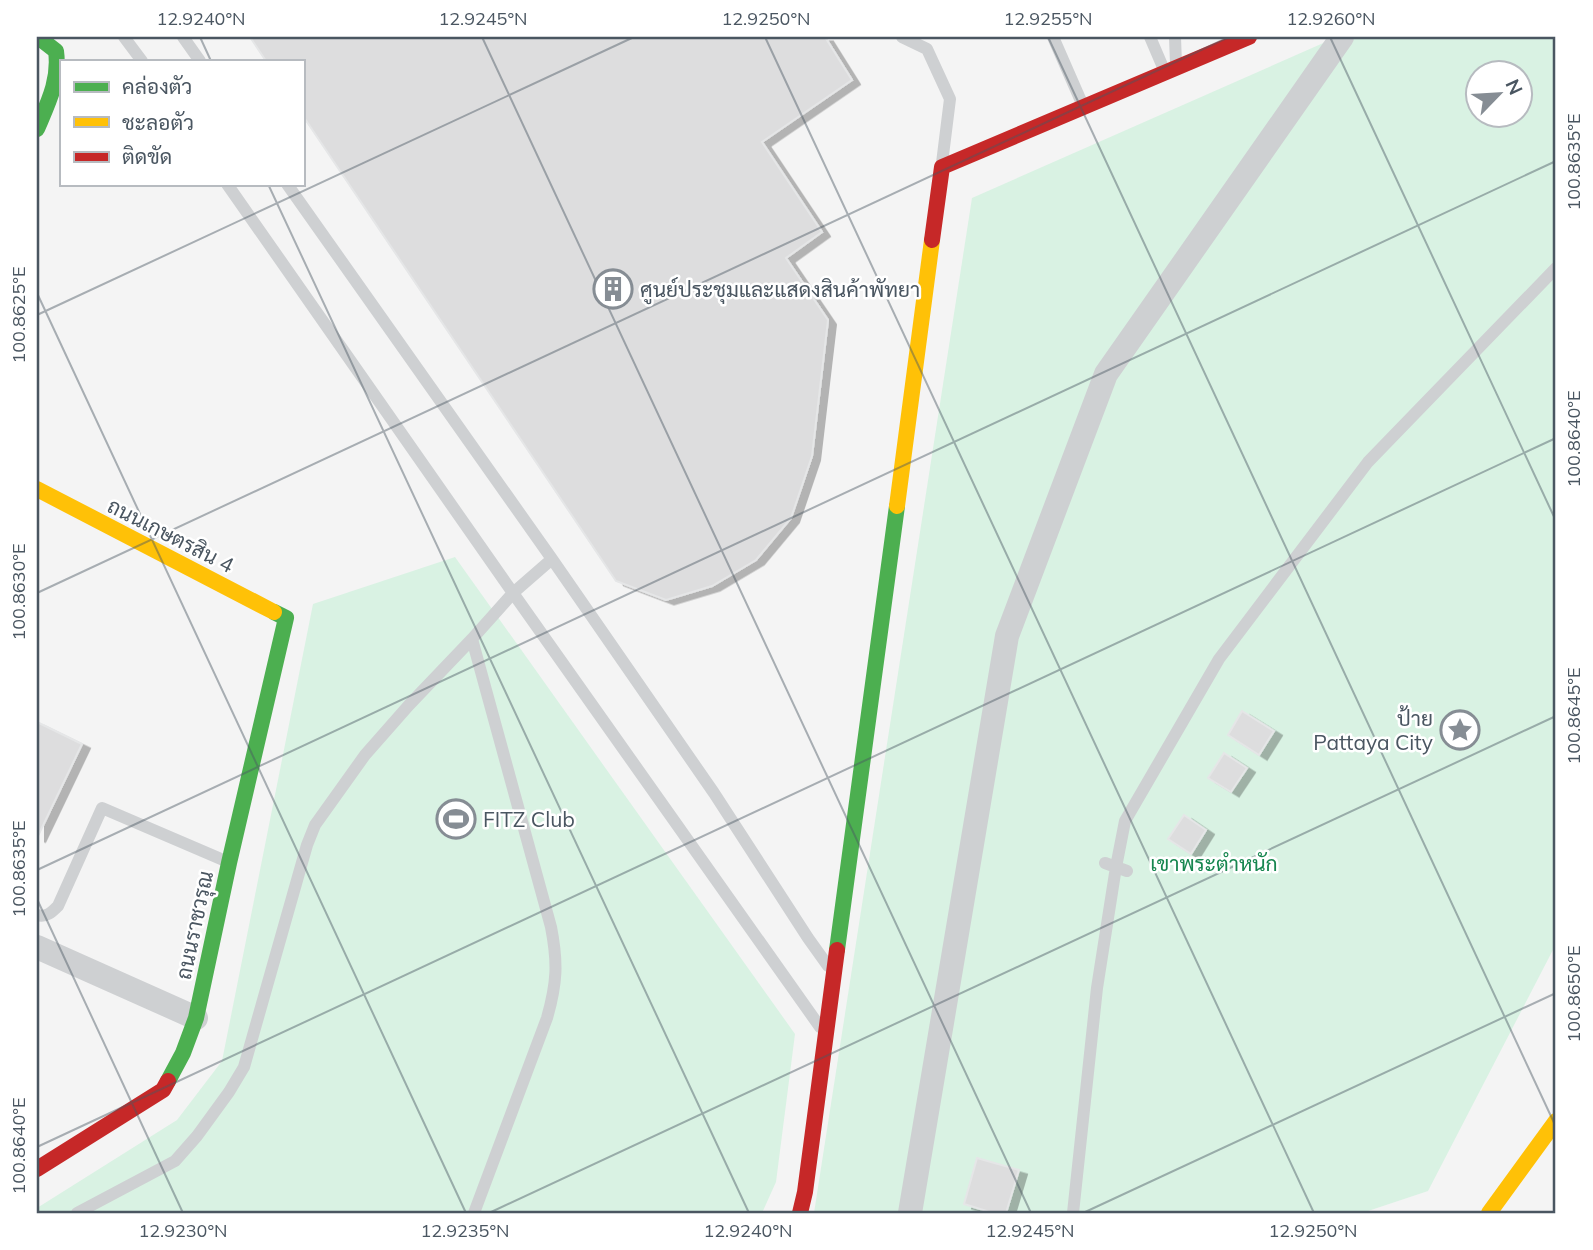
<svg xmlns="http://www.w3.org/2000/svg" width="1593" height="1250" viewBox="0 0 1593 1250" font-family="Mulish,Sarabun,sans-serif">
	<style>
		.green { fill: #d9f2e3; fill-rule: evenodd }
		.building { fill: #ddddde; stroke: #e5e6e7; stroke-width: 2; filter: url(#shadow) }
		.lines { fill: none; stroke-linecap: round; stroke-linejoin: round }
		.lane { stroke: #ced0d2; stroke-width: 12 }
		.street { stroke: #ced0d2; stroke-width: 24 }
		.fast { stroke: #4caf50; stroke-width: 16 }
		.slow { stroke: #ffc107; stroke-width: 16 }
		.jam { stroke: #c62828; stroke-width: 16 }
		.ticks { fill: none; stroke: #4a5661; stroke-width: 2; stroke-opacity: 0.45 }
		.labels { text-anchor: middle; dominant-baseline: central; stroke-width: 5; stroke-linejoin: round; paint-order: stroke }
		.poi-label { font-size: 21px; fill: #4a5661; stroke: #fff; text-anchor: start }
		.street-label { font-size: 21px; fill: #4a5661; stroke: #fff }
		.park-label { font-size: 21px; fill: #17864f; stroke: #fff }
		.neatline { fill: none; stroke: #4a5661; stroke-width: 2.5 }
		.ticks-label { font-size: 18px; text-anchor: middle; fill: #4a5661 }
	</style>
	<defs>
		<filter id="shadow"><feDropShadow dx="8" dy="4.5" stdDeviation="0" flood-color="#0004"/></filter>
	</defs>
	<rect width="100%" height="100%" fill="#f4f4f4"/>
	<path class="green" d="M1337 37H1556V944L1428 1191 1362 1213H814L972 198ZM1478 74H1520V116H1478Z
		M455 557 795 1034 776 1182 762 1213H37V1208L177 1120 222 1061 313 604Z"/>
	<path class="building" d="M250 37H825L852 80 762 142 822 232 786 258 828 320 812 456 791 518 756 560 712 586 666 600 616 581 303 116V61H266Z
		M1242 711 1274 731 1259 755 1228 735Z
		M37 722 82 744 37 838Z
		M1224 753 1247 768 1231 792 1208 778Z
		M1184 815 1206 830 1191 854 1168 839Z
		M977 1158 1019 1170 1006 1213H993L964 1204Z"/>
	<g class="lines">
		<path class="lane" d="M124 37 142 61
			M183 37 200 61
			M902 37 927 49 950 99 942 163
			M1053 37 1084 108
			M1150 37 1165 72
			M1175 37 1176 64
			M227 184 513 593 820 1027
			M287 184 552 559 714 793 808 938 828 966
			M472 639 551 927C558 963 557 983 547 1018L474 1213
			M1105 863 1127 871
			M37 915C46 918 52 912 58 906L102 808 228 862
			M77 1213 175 1161 197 1136 229 1092 244 1067 307 845 315 825 365 755 409 705 472 639 513 593 552 559
			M1073 1213 1097 988 1116 867 1125 821 1219 659 1368 462 1556 268"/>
		<path class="street" d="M37 947 196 1018
			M910 1213 1007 636 1106 374 1342 37"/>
		<path class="fast" d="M37 129C48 103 60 80 56 51L38 37
			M837 950 897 506
			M168 1081 183 1053 196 1018 229 863 286 618 274 612"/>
		<path class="slow" d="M37 489 274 612
			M897 506 932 240
			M1489 1213 1556 1121"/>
		<path class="jam" d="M932 240 942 167 1249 37
			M37 1169 163 1090 168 1081
			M800 1213 805 1192 837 950"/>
	</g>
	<path class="ticks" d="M200 37 211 61M482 37 1031 1213M765 37 1314 1213M1048 37 1556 1127M1330 37 1556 521M37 38 40 37M268 184 749 1213M37 293 466 1213M37 315 634 37M37 593 1229 37M37 870 1556 161M37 899 183 1213M37 1147 1556 438M489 1213 1556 716M1083 1213 1556 993"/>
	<defs>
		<g id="building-ring" transform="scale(2.0125)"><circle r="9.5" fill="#fff" stroke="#868d94" stroke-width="1.5"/><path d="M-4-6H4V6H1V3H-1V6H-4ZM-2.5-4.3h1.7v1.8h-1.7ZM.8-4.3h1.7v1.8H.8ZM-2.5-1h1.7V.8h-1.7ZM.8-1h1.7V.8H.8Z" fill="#868d94"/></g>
		<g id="sight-ring" transform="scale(2.0125)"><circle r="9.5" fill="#fff" stroke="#868d94" stroke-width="1.5"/><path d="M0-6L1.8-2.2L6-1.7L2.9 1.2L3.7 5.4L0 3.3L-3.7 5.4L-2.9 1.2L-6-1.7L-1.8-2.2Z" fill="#868d94"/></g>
		<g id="stadium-ring" transform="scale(2.0125)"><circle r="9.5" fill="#fff" stroke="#868d94" stroke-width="1.5"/><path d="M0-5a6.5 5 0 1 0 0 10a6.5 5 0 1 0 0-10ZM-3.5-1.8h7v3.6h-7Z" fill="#868d94"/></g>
	</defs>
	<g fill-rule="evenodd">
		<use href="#building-ring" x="613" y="289"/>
		<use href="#sight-ring" x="1460" y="730"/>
		<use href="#stadium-ring" x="456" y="819"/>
	</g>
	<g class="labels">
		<g class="poi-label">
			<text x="640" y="289">ศูนย์ประชุมและแสดงสินค้าพัทยา</text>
			<text x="1433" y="718" text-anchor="end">ป้าย<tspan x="1433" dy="24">Pattaya City</tspan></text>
			<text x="483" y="819">FITZ Club</text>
		</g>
		<g class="street-label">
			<text transform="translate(171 535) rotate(27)">ถนนเกษตรสิน 4</text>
			<text transform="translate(194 925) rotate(-78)">ถนนราชวรุณ</text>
		</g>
		<g class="park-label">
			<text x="1214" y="863">เขาพระตำหนัก</text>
		</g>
	</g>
	<rect width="1593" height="1250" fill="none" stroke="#ffffff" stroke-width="77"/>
	<rect x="60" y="60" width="245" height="126" fill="#ffffff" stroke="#b7bbc0" stroke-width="2"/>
	<rect x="74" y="82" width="35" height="10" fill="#4caf50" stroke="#b7bbc0" stroke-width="2"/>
	<text x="122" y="94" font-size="21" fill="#4a5661">คล่องตัว</text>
	<rect x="74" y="117" width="35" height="10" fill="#ffc107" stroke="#b7bbc0" stroke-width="2"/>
	<text x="122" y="130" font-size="21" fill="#4a5661">ชะลอตัว</text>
	<rect x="74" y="152" width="35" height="10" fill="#c62828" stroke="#b7bbc0" stroke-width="2"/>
	<text x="122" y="164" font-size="21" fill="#4a5661">ติดขัด</text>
	<g transform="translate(1499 94) rotate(65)"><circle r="33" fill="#ffffff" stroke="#b7bbc0" stroke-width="2"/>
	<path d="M0-5L12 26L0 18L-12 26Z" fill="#868d94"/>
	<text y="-10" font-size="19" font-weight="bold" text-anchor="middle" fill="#4a5661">N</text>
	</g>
	<rect x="38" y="38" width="1516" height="1174" class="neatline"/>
	<g class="ticks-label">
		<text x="201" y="25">12.9240°N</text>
		<text x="483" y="25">12.9245°N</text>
		<text x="766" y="25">12.9250°N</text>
		<text x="1048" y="25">12.9255°N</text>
		<text x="1331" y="25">12.9260°N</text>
		<text transform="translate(1574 162) rotate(-90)" y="6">100.8635°E</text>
		<text transform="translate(19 315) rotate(-90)" y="6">100.8625°E</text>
		<text transform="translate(1574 439) rotate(-90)" y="6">100.8640°E</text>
		<text transform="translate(19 592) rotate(-90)" y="6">100.8630°E</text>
		<text transform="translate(1574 716) rotate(-90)" y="6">100.8645°E</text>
		<text transform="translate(19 869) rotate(-90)" y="6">100.8635°E</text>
		<text transform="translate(1574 994) rotate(-90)" y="6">100.8650°E</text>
		<text transform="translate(19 1146) rotate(-90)" y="6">100.8640°E</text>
		<text x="183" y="1237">12.9230°N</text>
		<text x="465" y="1237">12.9235°N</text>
		<text x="748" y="1237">12.9240°N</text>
		<text x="1030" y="1237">12.9245°N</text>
		<text x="1313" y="1237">12.9250°N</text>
	</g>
</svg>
